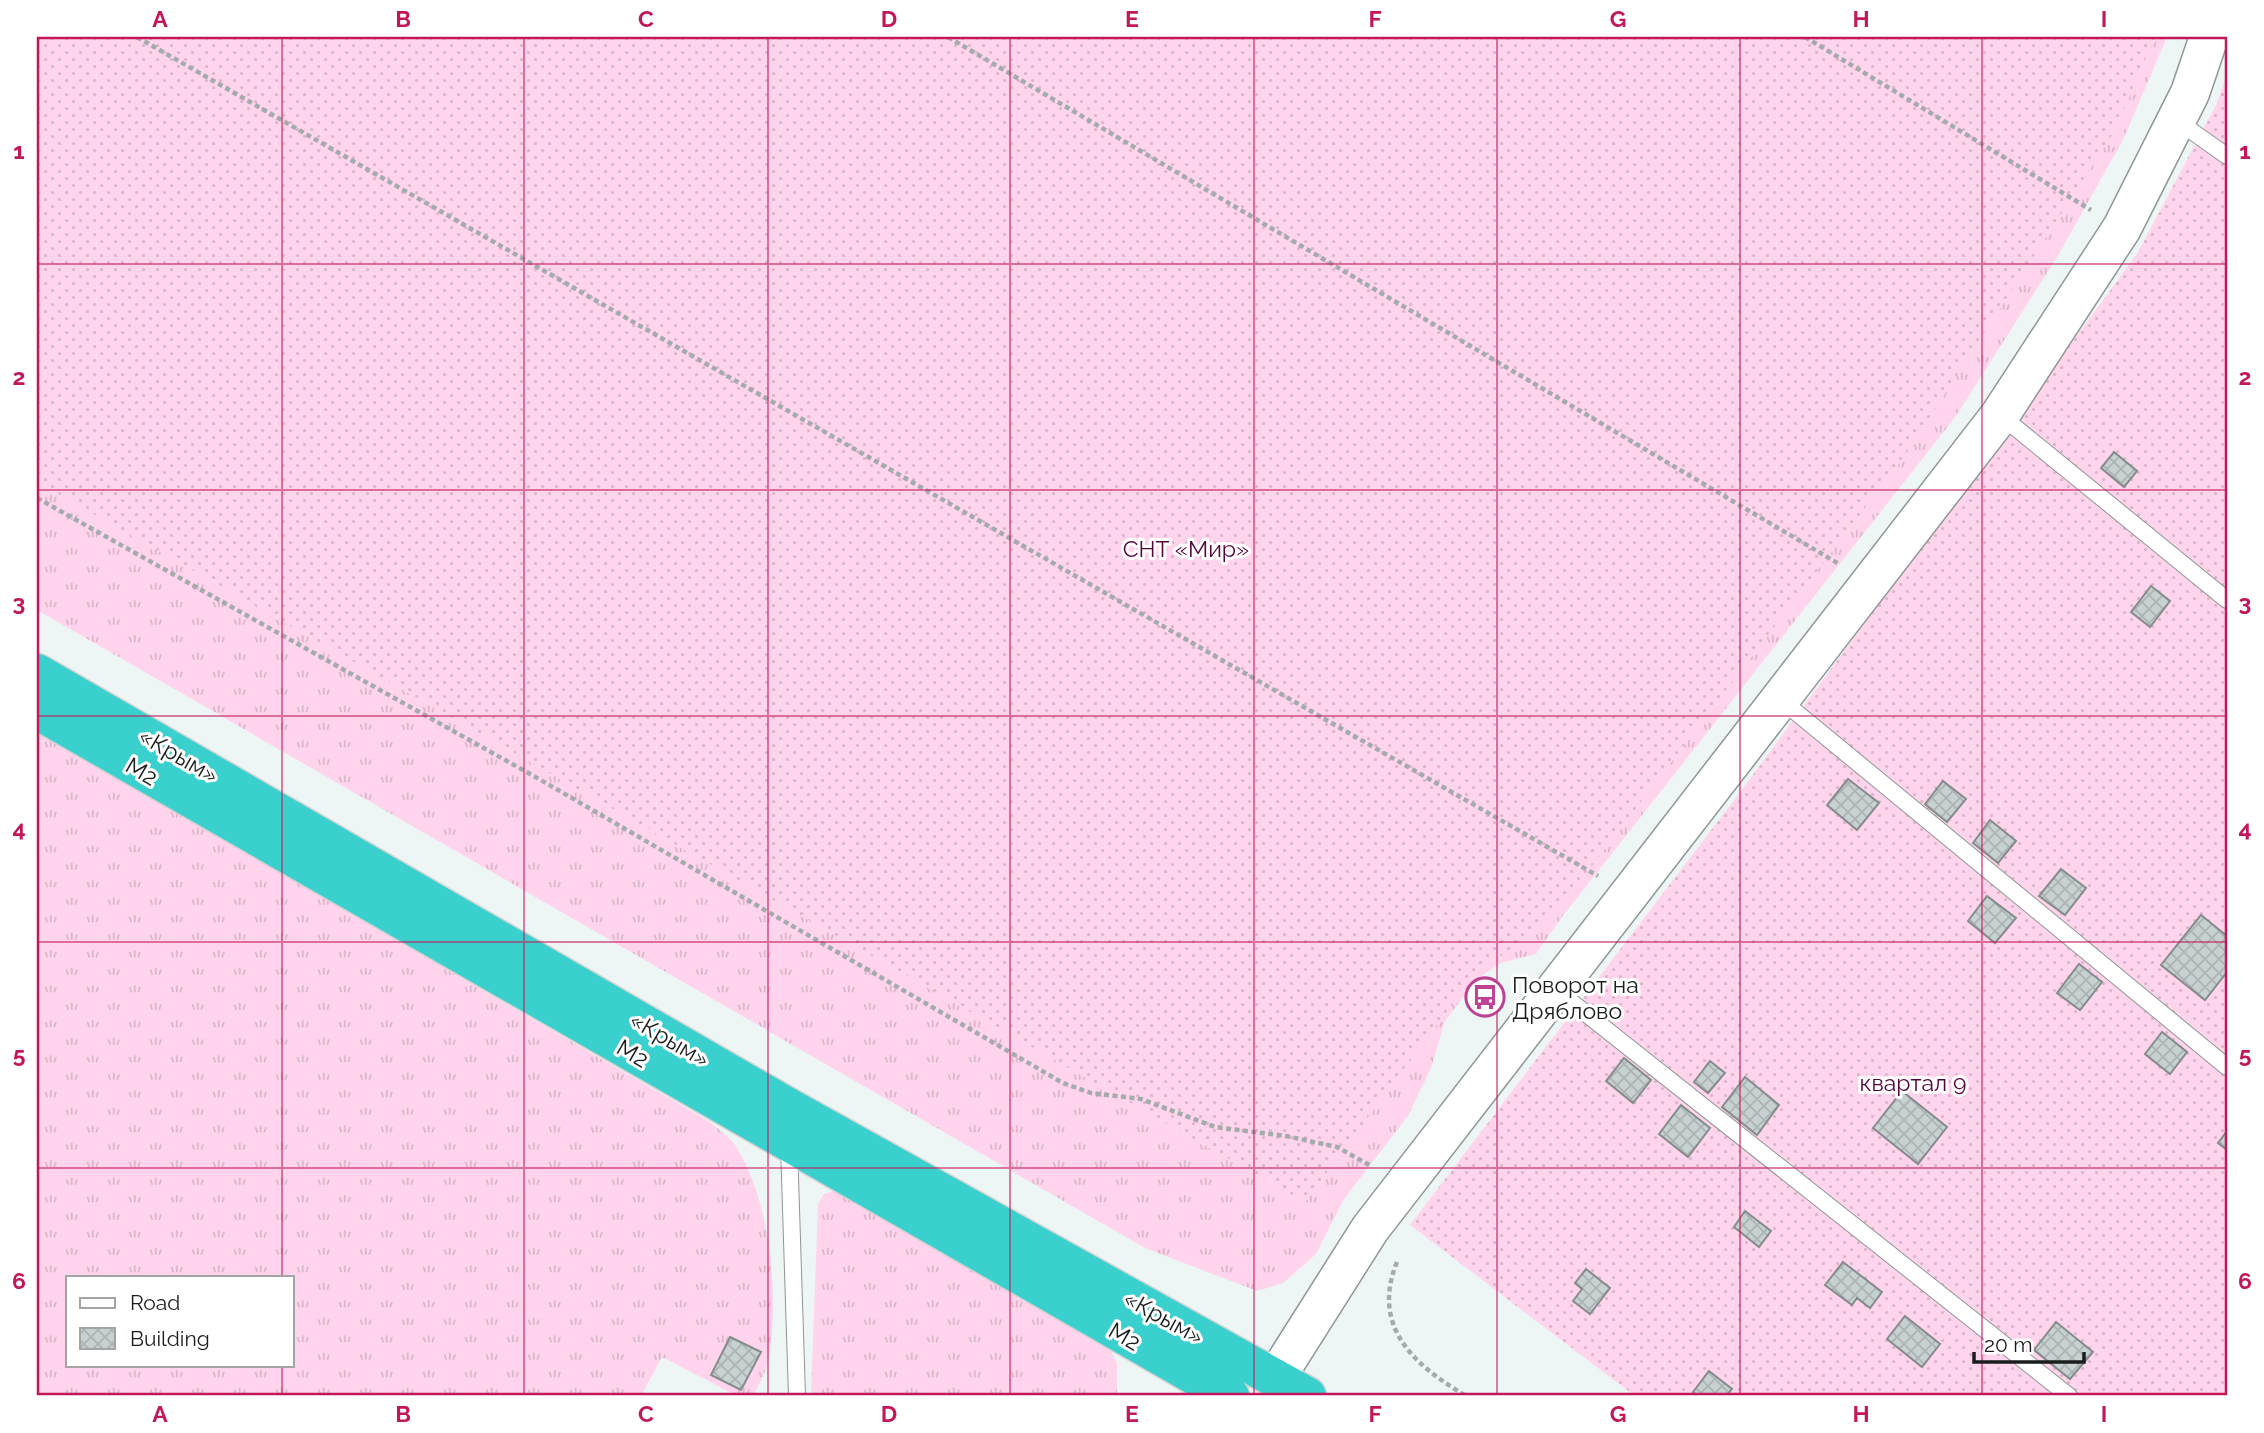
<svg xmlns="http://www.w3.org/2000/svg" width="2264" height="1433" viewBox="0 0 2264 1433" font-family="Raleway,sans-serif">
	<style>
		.grass { fill: url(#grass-tufts); fill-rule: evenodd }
		.garden { fill: url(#garden-dots) }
		.building { fill: url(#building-cross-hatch); stroke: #848d8c; stroke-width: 2 }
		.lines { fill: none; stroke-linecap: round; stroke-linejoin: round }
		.lane-casing { stroke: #8e9796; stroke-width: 18 }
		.secondary-casing { stroke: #8e9796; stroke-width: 41 }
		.highway-casing { stroke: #d1d2d2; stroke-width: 41 }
		.path { stroke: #a4abab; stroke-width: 4.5; stroke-dasharray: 5 3.5; stroke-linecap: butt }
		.lane { stroke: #fff; stroke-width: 16 }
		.secondary { stroke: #fff; stroke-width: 38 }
		.highway { stroke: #3ad0cd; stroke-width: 38 }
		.grid { fill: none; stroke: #c2185b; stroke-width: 2; stroke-opacity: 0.55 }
		.labels { text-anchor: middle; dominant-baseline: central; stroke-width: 6; stroke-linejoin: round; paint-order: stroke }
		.park-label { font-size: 23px; fill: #54033d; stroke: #fff }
		.street-label { font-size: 23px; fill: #1a1d1d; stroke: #fff }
		.poi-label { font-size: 23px; fill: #1a1d1d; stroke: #fff; text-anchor: start }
		.neatline { fill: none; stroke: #c2185b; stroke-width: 2.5 }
		.grid-label { font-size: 23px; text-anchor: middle; font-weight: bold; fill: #c2185b }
	</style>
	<defs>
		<pattern id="grass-tufts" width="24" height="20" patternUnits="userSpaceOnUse" patternTransform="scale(1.75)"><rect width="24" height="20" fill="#ffd4ec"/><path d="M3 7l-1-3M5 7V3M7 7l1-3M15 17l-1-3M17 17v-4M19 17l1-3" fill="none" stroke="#dab6ca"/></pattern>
		<pattern id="garden-dots" width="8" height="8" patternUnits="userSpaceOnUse" patternTransform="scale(1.75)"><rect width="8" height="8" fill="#ffd4ec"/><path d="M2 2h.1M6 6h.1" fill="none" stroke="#dab6ca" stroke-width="1.8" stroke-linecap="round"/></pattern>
		<pattern id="building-cross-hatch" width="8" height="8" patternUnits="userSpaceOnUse" patternTransform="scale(1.75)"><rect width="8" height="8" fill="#c8d1d1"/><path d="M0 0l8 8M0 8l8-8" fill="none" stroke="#abb3b3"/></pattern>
	</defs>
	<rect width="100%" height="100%" fill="#edf6f5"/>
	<path class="grass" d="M2155 37H2167L2123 140 2057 257 1956 416 1562 917 1536 954 1501 963 1477 979 1445 1021 1431 1068 1408 1116 1344 1199 1316 1254 1283 1283 1257 1291 1145 1248 37 610V482L1305 1202 1482 964 1513 950 1576 887 1904 457 2114 132Z
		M37 732 710 1122C719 1130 731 1138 737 1148 771 1204 780 1298 768 1362 766 1373 758 1386 753 1396H737L662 1357 641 1396H37ZM68 1277H292V1365H68Z
		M834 1191 1108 1346 1117 1363V1396H811L818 1204 824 1194Z"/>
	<path class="garden" d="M37 37H2155L2114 132 1904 457 1576 887 1513 950 1482 964 1305 1202 37 482Z
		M2227 74V1396H1635L1410 1225 1741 791 2137 254 2217 103Z"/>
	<path class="building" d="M2114 452 2137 471 2124 487 2101 468Z
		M2151 586 2170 601 2150 627 2131 612Z
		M1848 779 1879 803 1857 830 1827 805Z
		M1943 781 1966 799 1947 822 1925 804Z
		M1990 820 2016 841 1998 863 1973 843Z
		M2061 869 2086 888 2065 915 2039 896Z
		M1987 896 2016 918 1995 943 1968 921Z
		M2201 915 2227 936V972L2205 1000 2161 965Z
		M2079 964 2102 982 2080 1010 2057 993Z
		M2162 1032 2187 1052 2170 1074 2145 1054Z
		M1624 1058 1651 1080 1633 1103 1606 1081Z
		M1710 1061 1725 1073 1708 1093 1694 1082Z
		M1745 1077 1779 1105 1757 1135 1722 1107Z
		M1902 1091 1947 1127 1918 1164 1873 1128Z
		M1681 1105 1710 1128 1688 1157 1659 1134Z
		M2227 1131V1150L2218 1143Z
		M1745 1211 1771 1231 1759 1247 1734 1227Z
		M1843 1262 1882 1292 1870 1308 1857 1298 1852 1305 1825 1285Z
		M1586 1269 1610 1288 1590 1314 1573 1301 1582 1289 1575 1283Z
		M1905 1316 1940 1344 1922 1367 1887 1339Z
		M2056 1322 2093 1352 2070 1379 2034 1350Z
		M730 1337 761 1352 741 1390 711 1375Z
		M1709 1371 1732 1389 1726 1396H1698L1693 1392Z"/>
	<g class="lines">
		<g class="lane-casing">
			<path id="lane" d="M2176 120 2227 156
				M2000 415 2227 600
				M1780 699 2227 1067
				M1555 989 2069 1396
				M789 1146 797 1396"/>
		</g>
		<g class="secondary-casing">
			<path id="secondary" d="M1275 1379 1370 1229 2000 415 2122 228 2190 93 2209 37"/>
		</g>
		<g class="highway-casing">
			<path id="highway" d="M37 673 788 1107 1307 1396
				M37 710 1230 1396"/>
		</g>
		<path class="path" d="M137 37 1598 876
			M948 37 1839 564
			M1805 37 2091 210
			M37 498 539 779 1063 1083 1091 1093 1141 1099 1215 1127 1286 1136 1337 1147 1371 1166
			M1397 1262C1370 1328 1416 1366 1466 1396"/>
		<use href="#lane" class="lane"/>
		<use href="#secondary" class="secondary"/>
		<use href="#highway" class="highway"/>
	</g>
	<path class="grid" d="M282 37V1277M524 37V1396M768 37V1396M1010 37V1396M1254 37V1396M1497 37V1396M1740 37V1396M1982 37V1396M37 264H2227M37 490H2227M37 716H2227M37 942H2227M37 1168H2227M282 1365V1396"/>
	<defs>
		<g id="bus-ring" transform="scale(2.0125)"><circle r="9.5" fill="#fff" stroke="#bd4293" stroke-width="1.5"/><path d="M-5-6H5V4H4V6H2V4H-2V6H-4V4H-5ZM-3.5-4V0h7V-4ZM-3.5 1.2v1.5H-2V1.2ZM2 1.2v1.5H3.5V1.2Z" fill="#bd4293"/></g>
	</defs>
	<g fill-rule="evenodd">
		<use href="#bus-ring" x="1485" y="997"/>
	</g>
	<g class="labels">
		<g class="park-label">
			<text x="1186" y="548">СНТ «Мир»</text>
			<text x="1913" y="1082">квартал 9</text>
		</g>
		<g class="street-label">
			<text transform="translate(179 755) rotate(30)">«Крым»</text>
			<text transform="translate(142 771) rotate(30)">М2</text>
			<text transform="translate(670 1039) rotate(30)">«Крым»</text>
			<text transform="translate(633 1053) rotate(30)">М2</text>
			<text transform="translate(1164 1317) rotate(29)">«Крым»</text>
			<text transform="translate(1125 1336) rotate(30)">М2</text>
		</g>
		<g class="poi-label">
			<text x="1512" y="984">Поворот на<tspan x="1512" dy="26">Дряблово</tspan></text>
		</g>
	</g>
	<rect width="2264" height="1433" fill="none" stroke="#ffffff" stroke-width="77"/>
	<rect x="66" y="1276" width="228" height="91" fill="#ffffff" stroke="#a3a5a5" stroke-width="2"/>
	<rect x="80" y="1298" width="35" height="10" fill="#ffffff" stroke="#a3a5a5" stroke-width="2"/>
	<text x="130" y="1310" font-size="21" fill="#1a1d1d">Road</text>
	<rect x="80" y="1328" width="35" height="21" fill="url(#building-cross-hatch)" stroke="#a3a5a5" stroke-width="2"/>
	<text x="130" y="1346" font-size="21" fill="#1a1d1d">Building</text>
	<path d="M1974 1352v10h110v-10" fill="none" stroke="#1a1d1d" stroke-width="3.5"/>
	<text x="1984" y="1352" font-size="21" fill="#1a1d1d" stroke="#ffffff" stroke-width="5" paint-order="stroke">20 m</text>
	<rect x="38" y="38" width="2188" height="1356" class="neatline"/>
	<g class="grid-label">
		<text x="160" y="27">A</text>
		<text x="403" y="27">B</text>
		<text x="646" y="27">C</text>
		<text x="889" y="27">D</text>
		<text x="1132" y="27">E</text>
		<text x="1375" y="27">F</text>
		<text x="1618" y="27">G</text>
		<text x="1861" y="27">H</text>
		<text x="2104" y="27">I</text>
		<text x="19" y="159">1</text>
		<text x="2245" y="159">1</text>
		<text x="19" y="385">2</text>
		<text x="2245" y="385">2</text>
		<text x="19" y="611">3</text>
		<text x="2245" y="611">3</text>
		<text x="19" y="837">4</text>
		<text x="2245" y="837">4</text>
		<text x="19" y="1063">5</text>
		<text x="2245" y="1063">5</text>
		<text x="19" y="1289">6</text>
		<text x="2245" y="1289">6</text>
		<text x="160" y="1422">A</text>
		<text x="403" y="1422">B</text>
		<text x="646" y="1422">C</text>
		<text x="889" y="1422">D</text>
		<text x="1132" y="1422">E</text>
		<text x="1375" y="1422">F</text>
		<text x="1618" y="1422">G</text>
		<text x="1861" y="1422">H</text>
		<text x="2104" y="1422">I</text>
	</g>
</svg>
